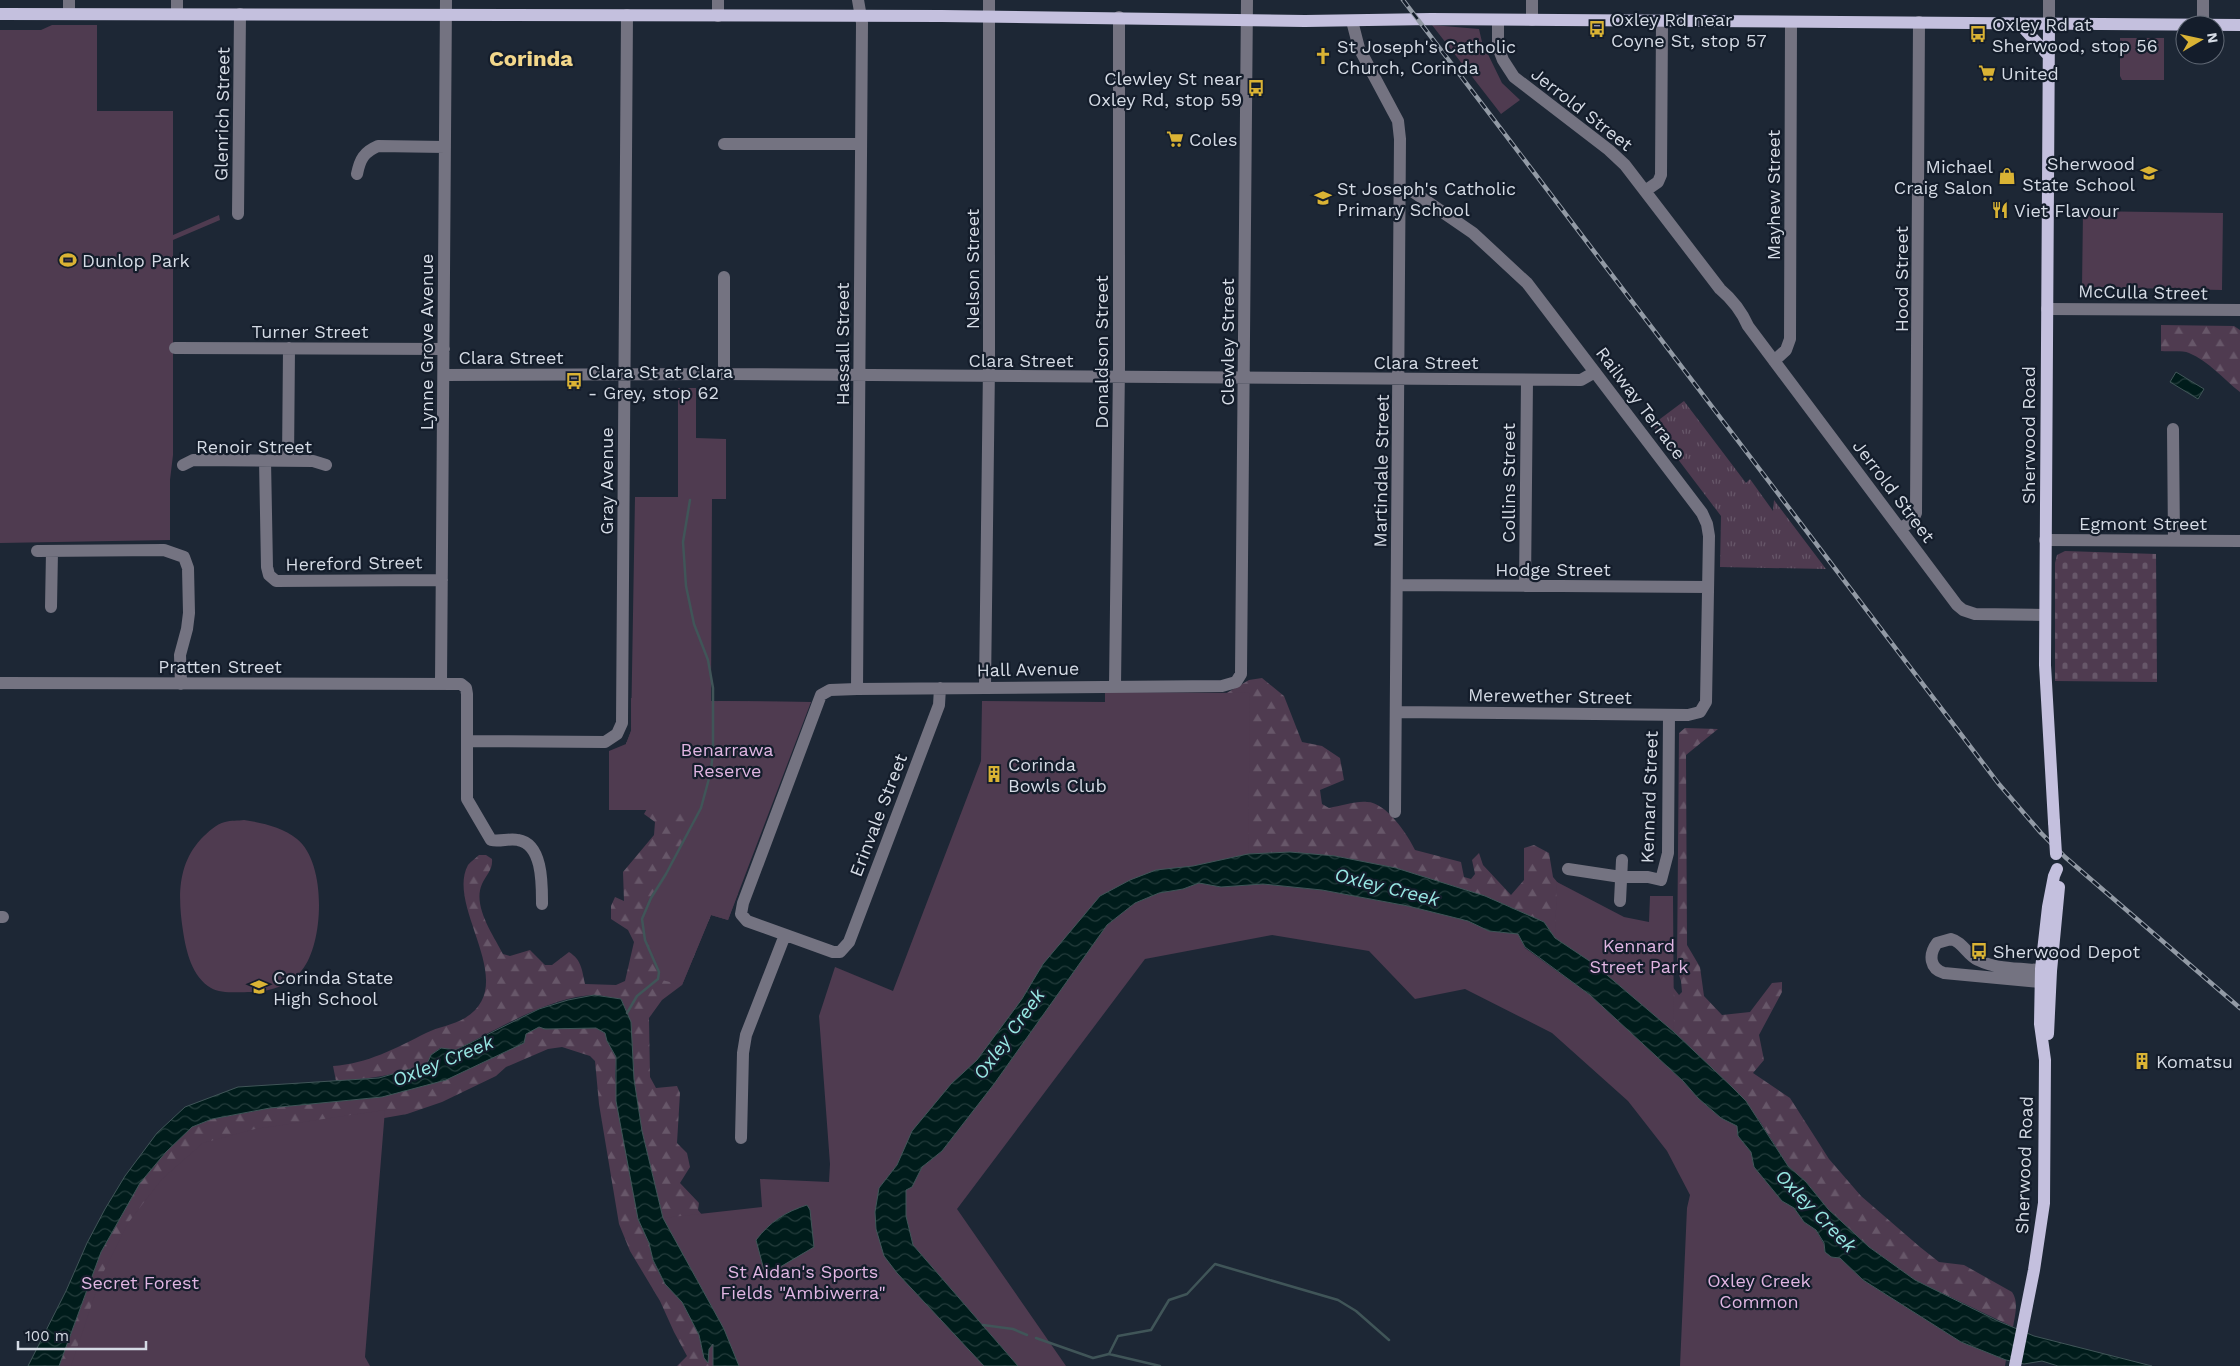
<svg xmlns="http://www.w3.org/2000/svg" width="2240" height="1366" viewBox="0 0 2240 1366" font-family="'Work Sans',sans-serif">
	<style>
		.grass { fill: url(#grass-tufts) }
		.forest { fill: url(#forest-firs) }
		.cemetery { fill: url(#cemetery-stones) }
		.green { fill: #4f3b50 }
		.water { fill: url(#water-waves); stroke: #405558 }
		.lines { fill: none; stroke-linecap: round; stroke-linejoin: round }
		.stream { stroke: #405558; stroke-width: 2.5 }
		.minor { stroke: #747381; stroke-width: 12 }
		.major { stroke: #c4c0de; stroke-width: 12 }
		.rail-casing { stroke: #929aa5; stroke-width: 4.5 }
		.rail { stroke: #141d2b; stroke-width: 2.5; stroke-dasharray: 8; stroke-linecap: butt }
		.major-bridge { stroke: #c4c0de; stroke-width: 12 }
		.labels { text-anchor: middle; dominant-baseline: central; stroke-width: 4.5; stroke-linejoin: round; paint-order: stroke }
		.poi-label { font-size: 18px; fill: #d5dbe5; stroke: #141d2b; text-anchor: start }
		.street-label { font-size: 18px; fill: #d5dbe5; stroke: #141d2b }
		.park-label { font-size: 18px; fill: #e0b5e2; stroke: #141d2b }
		.water-label { font-size: 19px; font-style: italic; fill: #98e8e4; stroke: #141d2b }
		.district-label { font-size: 22px; font-weight: bold; fill: #f2d78b; stroke: #141d2b }
	</style>
	<defs>
		<pattern id="grass-tufts" width="24" height="20" patternUnits="userSpaceOnUse" patternTransform="scale(1.25)"><rect width="24" height="20" fill="#4f3b50"/><path d="M3 7l-1-3M5 7V3M7 7l1-3M15 17l-1-3M17 17v-4M19 17l1-3" fill="none" stroke="#675769"/></pattern>
		<pattern id="forest-firs" width="22" height="20" patternUnits="userSpaceOnUse" patternTransform="scale(1.25)"><rect width="22" height="20" fill="#4f3b50"/><path d="M5 1l3.5 6h-7zM16 11l3.5 6h-7z" fill="#675769"/></pattern>
		<pattern id="cemetery-stones" width="16" height="16" patternUnits="userSpaceOnUse" patternTransform="scale(1.25)"><rect width="16" height="16" fill="#4f3b50"/><path d="M2 7V4a2 2 0 0 1 4 0v3zM10 15v-3a2 2 0 0 1 4 0v3z" fill="#675769"/></pattern>
		<pattern id="water-waves" width="16" height="10" patternUnits="userSpaceOnUse" patternTransform="scale(1.25)"><rect width="16" height="10" fill="#001c1b"/><path d="M0 5q4-4 8 0t8 0" fill="none" stroke="#243c3c"/></pattern>
	</defs>
	<rect width="100%" height="100%" fill="#1d2735"/>
	<path class="grass" d="M1684 401 1746 483 1750 479 1773 511 1774 500 1826 569 1720 567 1721 516 1652 425Z"/>
	<path class="forest" d="M2161 325 2234 326 2240 330V392C2223 379 2209 361 2189 353 2182 350 2170 352 2161 351Z
		M1262 678 1284 696 1302 742 1322 746 1340 758 1344 780 1320 790 1322 804 1329 808C1341 806 1355 801 1367 802 1386 802 1408 835 1415 850L1461 862 1464 877 1471 879 1475 874 1472 860 1479 853 1483 865 1511 895 1524 880V848L1534 845 1549 853 1553 877 1577 906 1672 986 1679 995 1682 992 1681 981 1677 969 1679 733 1685 728 1718 729 1686 755 1687 945 1700 967 1704 996 1722 1015 1750 1012 1772 983 1782 982V992L1759 1035 1764 1060 1753 1073 1790 1098 1829 1159 1861 1196 1920 1247 1939 1262 1964 1265 2012 1292C2019 1302 2015 1315 2013 1327L1915 1280 1869 1247 1828 1209 1806 1182 1788 1166 1759 1120 1715 1071 1674 1032 1595 964 1555 938 1544 922 1485 896 1396 868 1335 856 1290 852 1248 854 1193 866 1156 870 1043 964 1022 999 977 1060 951 1084 879 1188 875 1212 876 1229 884 1256 984 1366 860 1274 855 1168 1204 706 1249 680Z
		M631 698 672 699 677 708 691 700 704 706H717L718 701 811 702 801 715 799 728 787 731 790 738 789 745 777 749 784 765 778 773C779 785 769 794 761 801L766 802 769 807 756 819C761 830 756 837 745 841L752 851C746 866 740 872 725 878L723 889 731 887 738 893 728 920 711 915 682 985 662 1000 649 1018 650 1077 656 1088 677 1086 680 1093 677 1143 687 1153 690 1167 680 1183 699 1203 698 1210 735 1255 758 1274V1283L746 1294 756 1342 747 1357 746 1366H739L724 1329 663 1218 642 1131 634 1079 631 1022 621 999C612 998 603 995 594 995 551 996 494 1031 456 1050L440 1048 431 1055 428 1064C397 1075 368 1079 336 1081L333 1066C367 1064 396 1048 426 1033 438 1027 453 1025 465 1018 521 984 445 907 468 865 471 861 476 858 479 855H486L492 859C493 870 486 875 482 884 472 906 494 936 503 954L510 956 530 950 545 965H552L569 952C582 960 582 971 585 984L616 985 625 981 634 942 628 930 611 919V906L615 897 624 901 623 872 654 835 655 822 644 814 654 796 653 774 626 756V744L631 731Z
		M539 1027 596 1028 605 1033 607 1041 616 1057 615 1077 638 1219 649 1243 653 1260 665 1284 682 1302 699 1335 704 1358 708 1362 709 1348 713 1344V1366H677L687 1356 674 1332 660 1301 630 1251 619 1224 599 1104 595 1061 590 1056 562 1047 548 1049 506 1067 496 1076 442 1102 407 1114 356 1123 130 1366H59L101 1252 140 1183 166 1152 192 1127 212 1119 270 1108 382 1097Z"/>
	<path class="cemetery" d="M2065 551 2156 554 2157 682 2055 681V563L2057 555Z"/>
	<path class="green" d="M52 25H97V111H173V235L219 215 220 220 173 240V455L170 480V540L0 543V30H41Z
		M1432 25 1479 29 1482 42 1502 83 1520 100 1501 114Z
		M2120 38H2164V80H2122L2120 76Z
		M2083 211 2223 213 2222 290 2082 287Z
		M678 388H696V438L726 439V499H712L711 701 811 702 728 920 711 915 682 985 658 979C661 958 642 942 642 920 642 903 659 887 667 872 678 852 689 831 699 810H609V751L626 744 631 731 635 497H678Z
		M1105 692 1250 693 1248 854 1193 866 1156 870 1043 964 1022 999 999 1032 977 1060 951 1084 912 1131 897 1165 879 1188 875 1212 876 1229 897 1273 984 1366H739L724 1329 663 1218 762 1207 760 1179 829 1182 830 1164 819 1016 835 967 893 991 981 761 982 701 1105 702Z
		M244 820C263 823 282 827 297 839 327 863 324 943 302 970 291 985 270 992 252 992 240 992 221 994 211 988 192 977 186 951 183 931 178 898 177 865 201 839 208 832 216 824 225 822 231 820 238 821 244 820Z
		M1557 882 1624 917 1649 922 1650 896H1673L1674 1032 1594 964 1555 938Z
		M1199 883 1221 887 1263 884 1322 890 1408 906 1468 921 1489 931 1518 934 1525 948 1590 995 1683 1081 1698 1098 1721 1118 1737 1126 1738 1136 1751 1152 1754 1167 1782 1201 1794 1208 1804 1222 1816 1230 1831 1257 1840 1258 1863 1280 1961 1342 2006 1360 2005 1366H1680L1687 1208 1690 1195 1667 1151 1628 1101 1552 1033 1465 989 1415 999 1369 951 1272 935 1145 959 957 1209 1066 1366H1018L913 1245 906 1216V1190L912 1186 922 1167 942 1151 994 1084 1107 925 1135 903 1159 893 1183 889Z
		M385 1110 365 1357 370 1366H71L101 1277 128 1223 162 1179 203 1143 255 1129Z"/>
	<path class="water" d="M2176 372 2204 389 2198 399 2170 382Z
		M1290 852 1335 856 1396 868 1485 896 1544 922 1555 938 1594 964 1674 1032 1732 1087 1746 1101 1788 1166 1806 1182 1828 1209 1869 1247 1915 1280 1998 1321 2034 1336 2152 1366H2058L2042 1361 2024 1364 2006 1360 1961 1342 1863 1280 1840 1258 1831 1257 1825 1252 1824 1243 1816 1230 1804 1222 1794 1208 1782 1201 1754 1167 1751 1152 1738 1136 1737 1126 1721 1118 1698 1098 1683 1081 1590 995 1525 947 1518 934 1489 931 1468 921 1408 906 1322 890 1263 884 1221 887 1199 883 1183 889 1159 893 1135 903 1107 925 994 1084 942 1151 922 1167 912 1187 906 1190V1216L913 1245 1018 1366H984L897 1273 884 1256 876 1229 875 1212 879 1188 897 1165 912 1131 951 1084 977 1060 1022 999 1043 964 1100 896 1130 880 1156 870 1193 866 1248 854Z
		M594 995 621 999 631 1022 634 1079 642 1131 663 1218 724 1329 739 1366H713V1344L709 1349 708 1363 704 1358 699 1335 682 1302 665 1284 653 1260 649 1243 638 1219 616 1101V1057L607 1041 605 1033 596 1028 545 1029 539 1027 526 1034 524 1043 446 1080 382 1097 270 1108 212 1119 192 1127 166 1152 140 1183 101 1252 59 1366H28L66 1291 87 1243 105 1209 125 1176 157 1133 185 1107 238 1087 379 1078 427 1064 431 1055 441 1048 456 1050 539 1009 568 1000Z
		M807 1205 810 1210 814 1247 775 1270H764L756 1240C770 1222 785 1212 807 1205Z"/>
	<g class="lines">
		<path class="stream" d="M627 1013 637 996 658 979 659 972 645 940 642 919 651 898 666 874 701 808 711 771 713 750V688L708 660 694 624 686 586 683 542 690 500
			M983 1325 1013 1329 1027 1335
			M1036 1338 1093 1358 1109 1354 1160 1366
			M1109 1354 1118 1336 1151 1330 1169 1300 1187 1294 1215 1264 1338 1300 1356 1311 1389 1340"/>
		<path class="minor" d="M718 0V16
			M1532 0V20
			M69 14V0
			M177 14V0
			M1498 20V47L1503 60 1514 77 1609 150 1625 165 1720 289C1733 300 1741 310 1748 326L1957 605 1963 610 1975 614 2045 615
			M1352 21 1359 48 1398 121 1400 139 1395 812
			M2049 23V0
			M2203 25V0
			M724 144H861
			M357 174C360 159 364 152 378 146L445 147
			M1645 191 1658 182 1661 175 1662 22
			M238 214 240 14
			M724 277V374
			M2047 309 2240 310
			M175 348 444 349
			M1774 361 1786 350 1790 339 1791 22
			M444 375 724 374 1581 380 1595 372
			M2173 429 2174 541
			M265 460 267 567 269 575 276 581 442 580
			M288 461 289 348
			M183 465 193 460 313 461 326 465
			M1900 529 1913 520 1916 513 1919 22
			M2045 540 2240 541
			M37 551 164 550 184 557 188 568 189 613 187 629 180 655 181 684
			M1397 585 1708 587
			M1525 586 1527 380
			M51 607 52 551
			M0 683 461 684 466 688 467 694V799L491 840C500 842 509 838 518 840 543 844 542 885 542 904
			M441 684 446 0
			M1115 686 1119 367V17
			M985 687 989 366V0
			M940 688 939 705 849 942 840 952H833L747 921 741 914 743 903 821 695 830 690 857 689 1222 686 1236 682 1241 674 1247 0
			M857 689 862 23 858 0
			M1396 712 1688 715 1700 712 1706 702 1709 536 1707 524 1702 513 1527 283 1473 233 1412 191 1400 190
			M467 741 605 742 617 734 622 723 627 15
			M1568 869 1621 877H1648L1661 880 1668 853 1669 715
			M1620 901 1622 860
			M0 917H3
			M2050 983 1944 973C1930 969 1928 955 1937 943L1951 939C1963 942 1967 955 1978 960 2000 971 2027 968 2051 971
			M741 1138 743 1053 746 1035 785 935"/>
		<path class="major" d="M0 14 942 16 1305 21 1431 19 2240 25
			M2019 23 2048 55
			M2049 23 2045 665 2054 822
			M2048 1034 2051 971 2059 887
			M2015 1366 2034 1270 2044 1203 2045 1060 2040 1024 2041 969 2048 907 2054 876 2057 869"/>
		<g class="rail-casing">
			<path id="rail" d="M1403 0 1998 783 2041 833 2065 857 2240 1008"/>
		</g>
		<use href="#rail" class="rail"/>
		<path class="major-bridge" d="M2054 822 2056 854"/>
	</g>
	<defs>
		<g id="bus-bare" transform="scale(1.35)"><path d="M-5-6H5V4H4V6H2V4H-2V6H-4V4H-5ZM-3.5-4V0h7V-4ZM-3.5 1.2v1.5H-2V1.2ZM2 1.2v1.5H3.5V1.2Z" fill="#dab334" stroke="#141d2b" stroke-width="2.5" paint-order="stroke"/></g>
		<g id="church-bare" transform="scale(1.35)"><path d="M-1.2-6h2.4v3.5h3.3v2.4h-3.3V6h-2.4V-.1h-3.3v-2.4h3.3Z" fill="#dab334" stroke="#141d2b" stroke-width="2.5" paint-order="stroke"/></g>
		<g id="supermarket-bare" transform="scale(1.35)"><path d="M-6-5.5h2.5l.6 2H6L4.5 2H-2.5L-4.4-4H-6ZM-1.5 3.2a1.3 1.3 0 1 0 .1 0ZM3 3.2a1.3 1.3 0 1 0 .1 0Z" fill="#dab334" stroke="#141d2b" stroke-width="2.5" paint-order="stroke"/></g>
		<g id="school-bare" transform="scale(1.35)"><path d="M0-5L7-2L0 1L-7-2ZM-4 1L0 2.5L4 1V4Q0 6-4 4Z" fill="#dab334" stroke="#141d2b" stroke-width="2.5" paint-order="stroke"/></g>
		<g id="shop-bare" transform="scale(1.35)"><path d="M-5-2.5h2.3a2.7 3.5 0 0 1 5.4 0H5L5.5 6h-11ZM-1.5-2.5h3a1.5 2.3 0 0 0-3 0Z" fill="#dab334" stroke="#141d2b" stroke-width="2.5" paint-order="stroke"/></g>
		<g id="restaurant-bare" transform="scale(1.35)"><path d="M-5-6h1v4h1v-4h1v4h1v-4h1v5L-1.5 .5V6h-2V.5L-5-1ZM5-6V6H3V1.5H1.5Q1.5-4 5-6Z" fill="#dab334" stroke="#141d2b" stroke-width="2.5" paint-order="stroke"/></g>
		<g id="stadium-bare" transform="scale(1.35)"><path d="M0-5a6.5 5 0 1 0 0 10a6.5 5 0 1 0 0-10ZM-3.5-1.8h7v3.6h-7Z" fill="#dab334" stroke="#141d2b" stroke-width="2.5" paint-order="stroke"/></g>
		<g id="building-bare" transform="scale(1.35)"><path d="M-4-6H4V6H1V3H-1V6H-4ZM-2.5-4.3h1.7v1.8h-1.7ZM.8-4.3h1.7v1.8H.8ZM-2.5-1h1.7V.8h-1.7ZM.8-1h1.7V.8H.8Z" fill="#dab334" stroke="#141d2b" stroke-width="2.5" paint-order="stroke"/></g>
	</defs>
	<g fill-rule="evenodd">
		<use href="#bus-bare" x="1597" y="29"/>
		<use href="#bus-bare" x="1978" y="34"/>
		<use href="#church-bare" x="1323" y="56"/>
		<use href="#supermarket-bare" x="1987" y="73"/>
		<use href="#bus-bare" x="1256" y="88"/>
		<use href="#supermarket-bare" x="1175" y="139"/>
		<use href="#school-bare" x="2149" y="173"/>
		<use href="#shop-bare" x="2007" y="176"/>
		<use href="#school-bare" x="1323" y="198"/>
		<use href="#restaurant-bare" x="2000" y="210"/>
		<use href="#stadium-bare" x="68" y="260"/>
		<use href="#bus-bare" x="574" y="381"/>
		<use href="#building-bare" x="994" y="774"/>
		<use href="#bus-bare" x="1979" y="951"/>
		<use href="#school-bare" x="259" y="987"/>
		<use href="#building-bare" x="2142" y="1061"/>
	</g>
	<g class="labels">
		<g class="poi-label">
			<text x="1611" y="19">Oxley Rd near<tspan x="1611" dy="21">Coyne St, stop 57</tspan></text>
			<text x="1992" y="24">Oxley Rd at<tspan x="1992" dy="21">Sherwood, stop 56</tspan></text>
			<text x="1337" y="46">St Joseph's Catholic<tspan x="1337" dy="21">Church, Corinda</tspan></text>
			<text x="2001" y="73">United</text>
			<text x="1242" y="78" text-anchor="end">Clewley St near<tspan x="1242" dy="21">Oxley Rd, stop 59</tspan></text>
			<text x="1189" y="139">Coles</text>
			<text x="2135" y="163" text-anchor="end">Sherwood<tspan x="2135" dy="21">State School</tspan></text>
			<text x="1993" y="166" text-anchor="end">Michael<tspan x="1993" dy="21">Craig Salon</tspan></text>
			<text x="1337" y="188">St Joseph's Catholic<tspan x="1337" dy="21">Primary School</tspan></text>
			<text x="2014" y="210">Viet Flavour</text>
			<text x="82" y="260">Dunlop Park</text>
			<text x="588" y="371">Clara St at Clara<tspan x="588" dy="21">- Grey, stop 62</tspan></text>
			<text x="1008" y="764">Corinda<tspan x="1008" dy="21">Bowls Club</tspan></text>
			<text x="1993" y="951">Sherwood Depot</text>
			<text x="273" y="977">Corinda State<tspan x="273" dy="21">High School</tspan></text>
			<text x="2156" y="1061">Komatsu</text>
		</g>
		<g class="street-label">
			<text transform="translate(1582 109) rotate(38)">Jerrold Street</text>
			<text transform="translate(222 114) rotate(-89)">Glenrich Street</text>
			<text transform="translate(1773 195) rotate(-90)">Mayhew Street</text>
			<text transform="translate(972 269) rotate(-90)">Nelson Street</text>
			<text transform="translate(1901 279) rotate(-90)">Hood Street</text>
			<text transform="translate(2143 292) rotate(1)">McCulla Street</text>
			<text x="310" y="331">Turner Street</text>
			<text transform="translate(426 342) rotate(-90)">Lynne Grove Avenue</text>
			<text transform="translate(1227 342) rotate(-90)">Clewley Street</text>
			<text transform="translate(842 344) rotate(-90)">Hassall Street</text>
			<text transform="translate(1101 352) rotate(-90)">Donaldson Street</text>
			<text x="511" y="357">Clara Street</text>
			<text x="1021" y="360">Clara Street</text>
			<text x="1426" y="362">Clara Street</text>
			<text transform="translate(1641 403) rotate(53)">Railway Terrace</text>
			<text transform="translate(2028 435) rotate(-90)">Sherwood Road</text>
			<text x="254" y="446">Renoir Street</text>
			<text transform="translate(1381 471) rotate(-89)">Martindale Street</text>
			<text transform="translate(606 481) rotate(-90)">Gray Avenue</text>
			<text transform="translate(1508 483) rotate(-90)">Collins Street</text>
			<text transform="translate(1894 491) rotate(53)">Jerrold Street</text>
			<text x="2143" y="523">Egmont Street</text>
			<text transform="translate(354 563) rotate(-1)">Hereford Street</text>
			<text x="1553" y="569">Hodge Street</text>
			<text x="220" y="666">Pratten Street</text>
			<text transform="translate(1028 669) rotate(-1)">Hall Avenue</text>
			<text transform="translate(1550 696) rotate(1)">Merewether Street</text>
			<text transform="translate(1649 797) rotate(-88)">Kennard Street</text>
			<text transform="translate(878 815) rotate(-69)">Erinvale Street</text>
			<text transform="translate(2024 1165) rotate(-88)">Sherwood Road</text>
		</g>
		<g class="park-label">
			<text x="727" y="749">Benarrawa<tspan x="727" dy="21">Reserve</tspan></text>
			<text x="1639" y="945">Kennard<tspan x="1639" dy="21">Street Park</tspan></text>
			<text x="803" y="1271">St Aidan's Sports<tspan x="803" dy="21">Fields "Ambiwerra"</tspan></text>
			<text x="1759" y="1280">Oxley Creek<tspan x="1759" dy="21">Common</tspan></text>
			<text x="140" y="1282">Secret Forest</text>
		</g>
		<g class="water-label">
			<text transform="translate(1387 887) rotate(14)">Oxley Creek</text>
			<text transform="translate(1009 1034) rotate(-54)">Oxley Creek</text>
			<text transform="translate(443 1061) rotate(-22)">Oxley Creek</text>
			<text transform="translate(1816 1211) rotate(46)">Oxley Creek</text>
		</g>
		<g class="district-label">
			<text x="531" y="58">Corinda</text>
		</g>
	</g>
	<g transform="translate(2200 40) rotate(81)"><circle r="24" fill="#141d2b" stroke="#616975"/>
	<path d="M0-4L9 19L0 12L-9 19Z" fill="#dab334"/>
	<text y="-8" font-size="14" font-weight="bold" text-anchor="middle" fill="#d5dbe5">N</text>
	</g>
	<path d="M18 1341v8h128v-8" fill="none" stroke="#d5dbe5" stroke-width="2.5"/>
	<text x="25" y="1341" font-size="15" fill="#d5dbe5" stroke="#141d2b" stroke-width="4" paint-order="stroke">100 m</text>
</svg>
